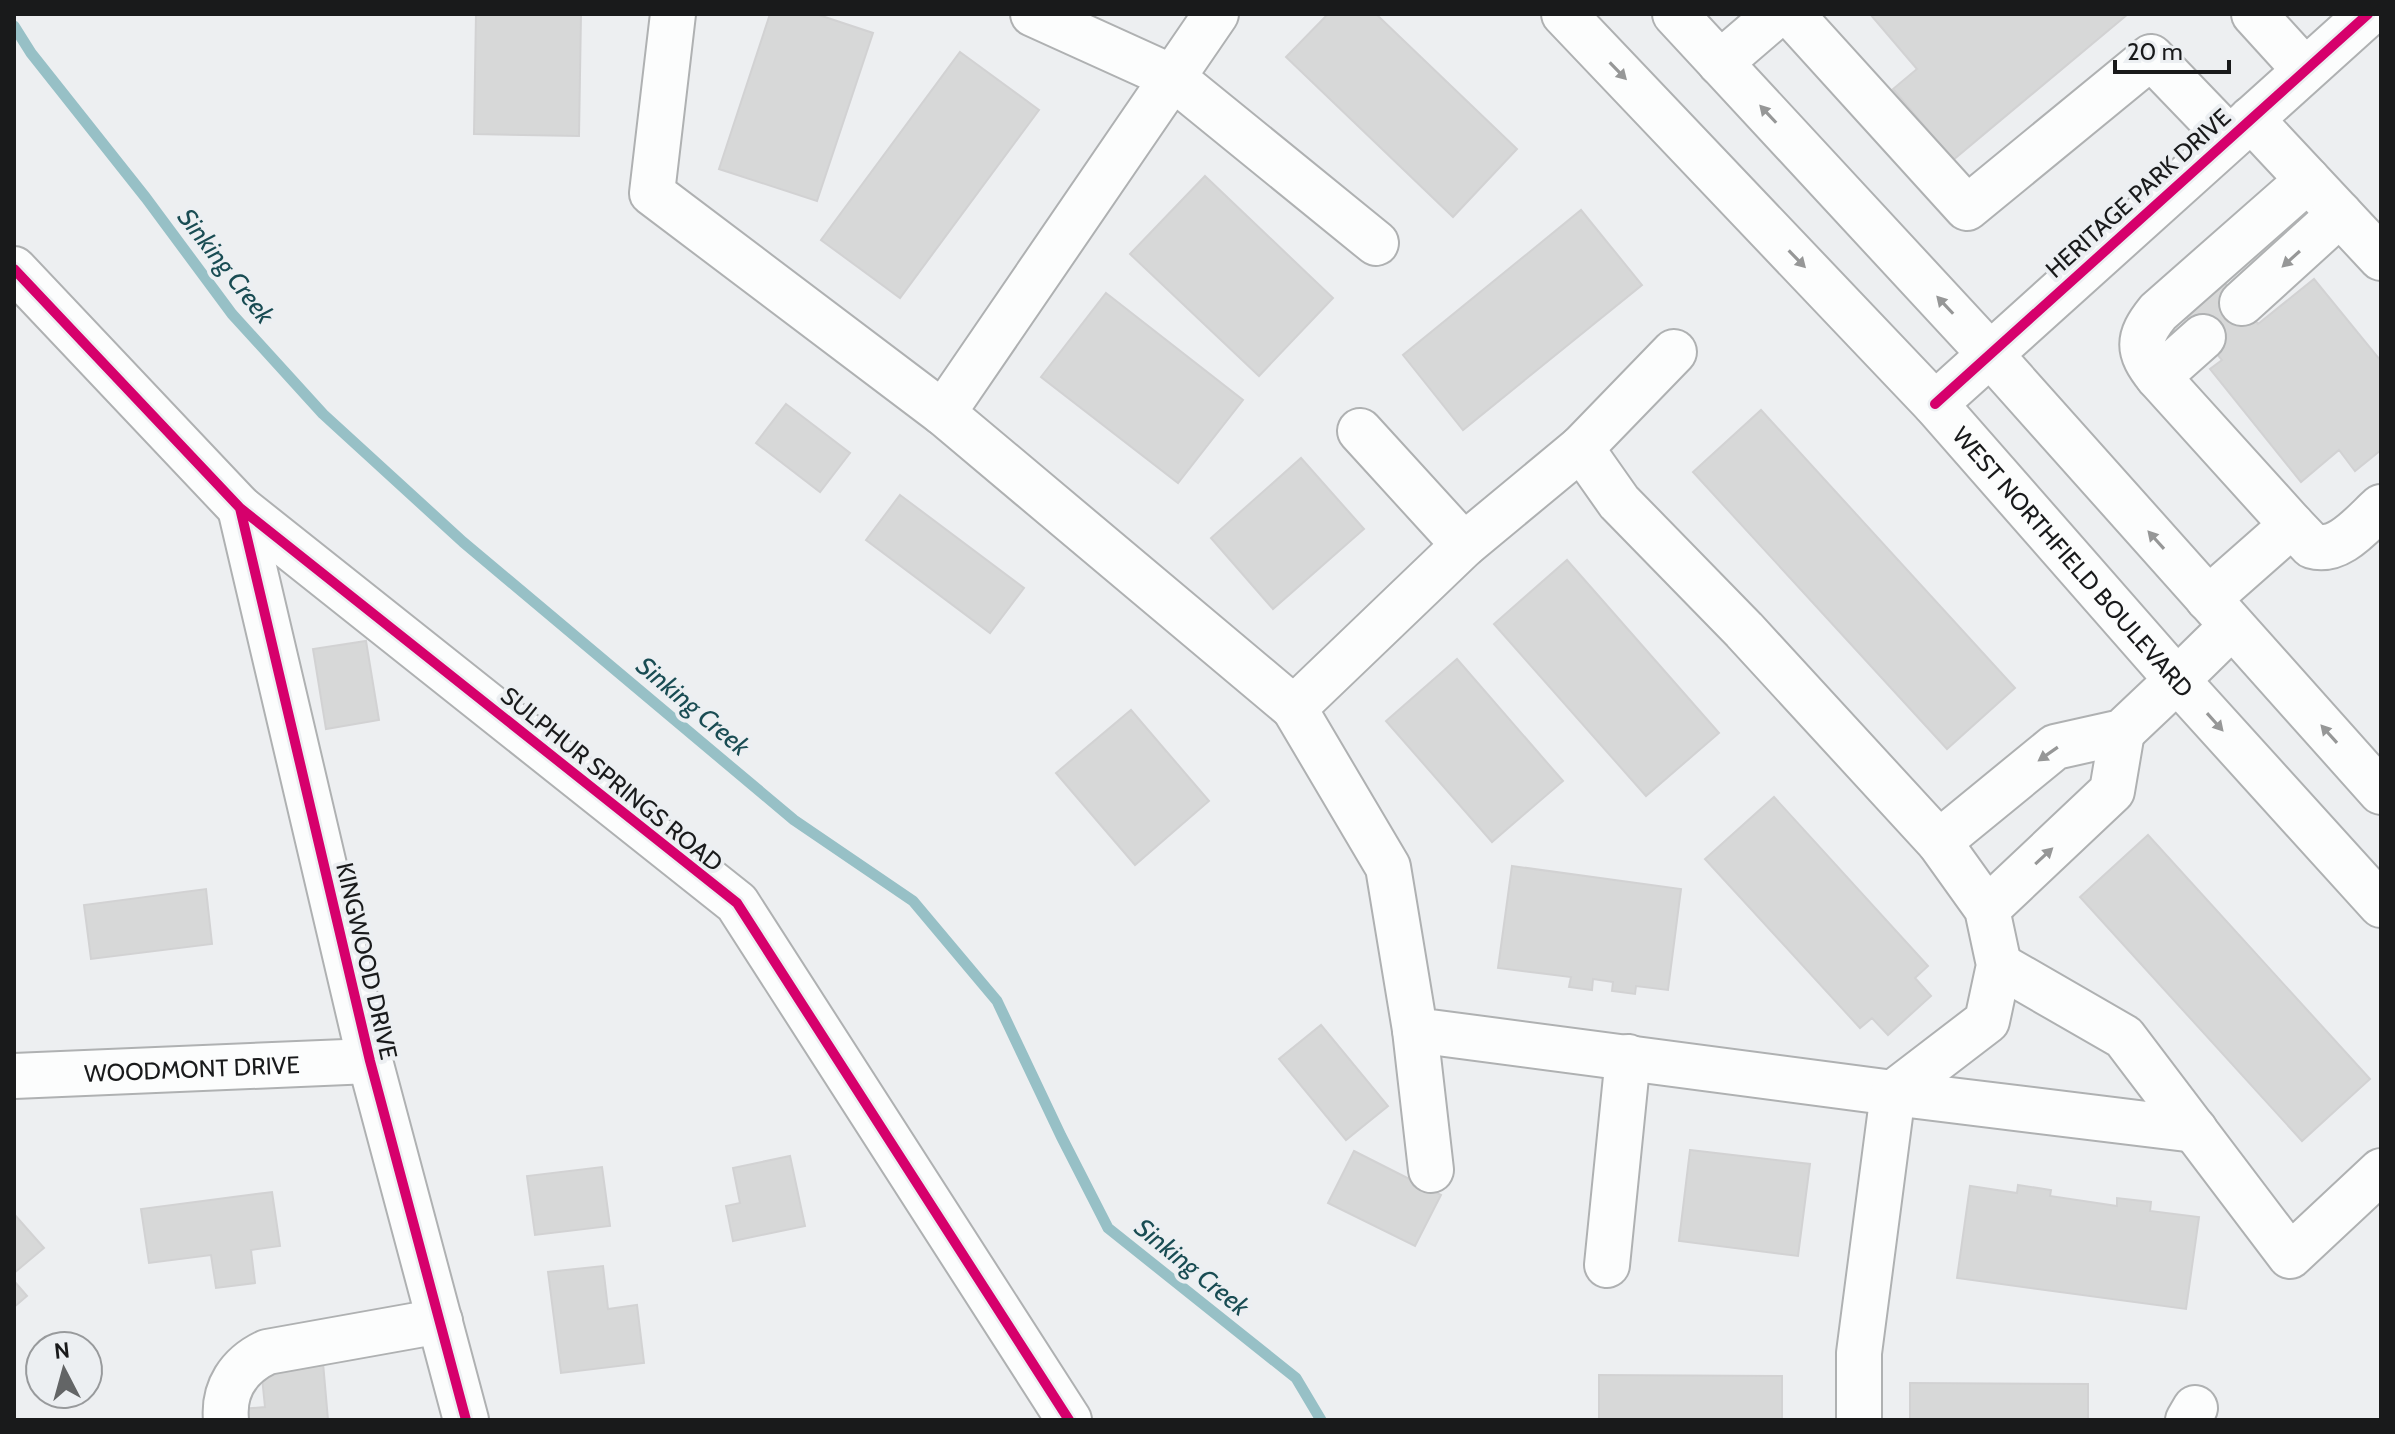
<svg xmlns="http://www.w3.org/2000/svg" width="2395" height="1434" viewBox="0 0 2395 1434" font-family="Cabin,sans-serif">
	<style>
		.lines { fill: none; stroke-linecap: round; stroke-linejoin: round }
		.stream { stroke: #97c0c6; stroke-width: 11 }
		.building { fill: #d7d8d8; stroke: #d2d2d3; stroke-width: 2 }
		.minor-casing { stroke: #afb1b2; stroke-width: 48 }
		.major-casing { stroke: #afb1b2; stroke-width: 48 }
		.minor { stroke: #fcfdfd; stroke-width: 44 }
		.major { stroke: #fcfdfd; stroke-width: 44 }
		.cycleway-casing { stroke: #eceff2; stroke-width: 15 }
		.cycleway { stroke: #d6006c; stroke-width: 10 }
		.oneway { fill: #969797 }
		.labels { text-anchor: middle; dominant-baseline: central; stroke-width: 8; stroke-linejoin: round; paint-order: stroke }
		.street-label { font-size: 24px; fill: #191a1b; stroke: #eceff2 }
		.water-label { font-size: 26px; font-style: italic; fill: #194c53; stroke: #eceff2 }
	</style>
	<rect width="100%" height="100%" fill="#edeff1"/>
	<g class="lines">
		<path class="stream" d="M14 26 31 53 146 198 232 314 323 414 463 542 794 820 913 901 997 1001 1061 1136 1108 1228 1296 1378 1321 1420"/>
	</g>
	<path class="building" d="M476 14H581L579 136 474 134Z
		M770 14H816L873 33 817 201 719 169Z
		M1328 14H1376L1517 149 1453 217 1286 57Z
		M1870 14H2128L1953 160 1893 89 1917 69Z
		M960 52 1039 110 900 298 821 240Z
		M1205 176 1333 298 1259 376 1130 254Z
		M1581 210 1642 285 1463 430 1403 355Z
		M2219 276 2258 324 2314 279 2381 361V450L2355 471 2339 450 2301 482 2210 369 2222 360 2179 308Z
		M1106 293 1243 400 1178 483 1041 377Z
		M786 404 850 453 820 492 756 443Z
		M1761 410 2015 688 1947 749 1693 472Z
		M1301 458 1364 529 1273 609 1211 538Z
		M900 495 1024 588 990 633 866 540Z
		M1567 560 1719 733 1646 796 1494 624Z
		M366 641 379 720 326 729 313 649Z
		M1457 659 1563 781 1492 842 1386 721Z
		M1131 710 1209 801 1135 865 1056 773Z
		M1774 797 1928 966 1915 978 1931 996 1888 1035 1872 1018 1860 1028 1705 859Z
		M2148 835 2370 1079 2302 1141 2080 897Z
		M1512 866 1681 889 1668 990 1636 986 1635 994 1612 991 1613 982 1593 979 1592 990 1569 987 1571 977 1498 968Z
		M206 889 212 944 91 959 84 905Z
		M1321 1025 1388 1106 1346 1140 1279 1059Z
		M1690 1150 1810 1164 1798 1256 1679 1241Z
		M1354 1151 1441 1195 1415 1246 1328 1203Z
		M790 1156 805 1226 733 1241 726 1206 740 1203 733 1168Z
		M602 1167 610 1226 535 1235 527 1176Z
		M2018 1185 2051 1190 2050 1196 2117 1206V1198L2151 1202 2150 1211 2199 1217 2186 1309 1957 1278 1970 1186 2017 1193Z
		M272 1192 280 1246 251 1250 255 1283 216 1288 211 1255 149 1263 141 1209Z
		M14 1214 44 1248 14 1273Z
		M603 1266 608 1309 637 1305 644 1363 561 1373 548 1272Z
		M14 1281 27 1296 14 1307Z
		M322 1351 328 1420H241L240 1409 265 1407 260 1357Z
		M1599 1375 1782 1376V1420H1599Z
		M1910 1383 2088 1384V1420H1910Z"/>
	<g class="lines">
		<g class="minor-casing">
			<g id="minor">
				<path d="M673 14 652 193 943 413"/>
				<path d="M1033 14 1172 77 1376 243"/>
				<path d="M1216 14 943 413 1294 708"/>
				<path d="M1791 14 1967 208 2151 57 2229 138"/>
				<path d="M2254 14 2305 70"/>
				<path d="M1720 63 1777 14"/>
				<path d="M2251 119 2381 258"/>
				<path d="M14 269 240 508 737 903 1069 1420"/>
				<path d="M2242 303 2340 214"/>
				<path d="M2158 377 2203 337"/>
				<path d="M1935 404 2368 14"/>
				<path d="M1360 431 1464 545"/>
				<path d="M1581 448 1619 502 1744 630 1939 842 1987 909 1999 965 1987 1021 1893 1093 1415 1030 1388 867 1294 708 1464 545Z"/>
				<path d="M1581 448 1674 352"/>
				<path d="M240 508 370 1061 466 1420"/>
				<path d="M2292 525 2158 377C2137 351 2137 338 2158 312L2308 180"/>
				<path d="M2208 599 2292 525 2312 546C2339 554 2362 524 2381 507"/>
				<path d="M1939 842 2055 747 2122 732 2177 680"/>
				<path d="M1987 909 2112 791 2122 732"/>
				<path d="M1999 965 2124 1037 2290 1256 2381 1171"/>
				<path d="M1415 1030 1431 1170"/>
				<path id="s1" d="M14 1076 370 1061"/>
				<path d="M1607 1265 1628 1057"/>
				<path d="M226 1420C223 1389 239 1365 267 1352L440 1321"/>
				<path d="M1859 1420V1353L1893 1093 2195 1130"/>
				<path d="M2188 1420 2195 1408"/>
			</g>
		</g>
		<g class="major-casing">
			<g id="major">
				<path id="s2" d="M1564 14 1935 404 2177 680 2381 905"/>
				<path d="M1675 14 1989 353 2381 792"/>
				<path d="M2177 680 2232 626"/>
			</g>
		</g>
		<use href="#minor" class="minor"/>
		<use href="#major" class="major"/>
		<g class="cycleway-casing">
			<path id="cycleway" d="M14 269 240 508 737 903 1069 1420
				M1935 404 2368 14
				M240 508 370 1061 466 1420"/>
		</g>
		<use href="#cycleway" class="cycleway"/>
	</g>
	<defs><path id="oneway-solid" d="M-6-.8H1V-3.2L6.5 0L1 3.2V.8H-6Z" transform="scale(2)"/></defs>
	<g class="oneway">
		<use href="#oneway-solid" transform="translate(1618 71) rotate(46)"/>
		<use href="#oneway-solid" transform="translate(1768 114) rotate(-133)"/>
		<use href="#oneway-solid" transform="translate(1797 259) rotate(46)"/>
		<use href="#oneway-solid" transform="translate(2291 259) rotate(138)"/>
		<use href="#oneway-solid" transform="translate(1945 305) rotate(-133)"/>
		<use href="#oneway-solid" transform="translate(2156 540) rotate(-132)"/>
		<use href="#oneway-solid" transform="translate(2215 722) rotate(48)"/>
		<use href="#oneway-solid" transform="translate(2329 734) rotate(-132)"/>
		<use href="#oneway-solid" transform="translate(2048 754) rotate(145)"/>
		<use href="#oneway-solid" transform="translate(2044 856) rotate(-43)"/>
	</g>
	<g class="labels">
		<g class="street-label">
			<text transform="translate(2138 193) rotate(-42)">HERITAGE PARK DRIVE</text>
			<text stroke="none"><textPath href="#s2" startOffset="748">WEST NORTHFIELD BOULEVARD</textPath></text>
			<text transform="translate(612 779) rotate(39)">SULPHUR SPRINGS ROAD</text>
			<text transform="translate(367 961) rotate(77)">KINGWOOD DRIVE</text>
			<text stroke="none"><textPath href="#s1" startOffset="178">WOODMONT DRIVE</textPath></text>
		</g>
		<g class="water-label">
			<text transform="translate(226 266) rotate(52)">Sinking Creek</text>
			<text transform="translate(693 706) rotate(40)">Sinking Creek</text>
			<text transform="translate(1192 1267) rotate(39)">Sinking Creek</text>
		</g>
	</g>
	<rect width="2395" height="1434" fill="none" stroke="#191a1b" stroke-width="32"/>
	<g transform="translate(64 1370) rotate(354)"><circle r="38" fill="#eceff2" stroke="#989a9c" stroke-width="2"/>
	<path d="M0-6L14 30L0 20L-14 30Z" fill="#636566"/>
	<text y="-12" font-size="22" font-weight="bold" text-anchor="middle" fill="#191a1b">N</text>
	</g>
	<path d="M2115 60v12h114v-12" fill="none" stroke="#191a1b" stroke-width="4"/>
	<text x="2127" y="60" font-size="24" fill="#191a1b" stroke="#eceff2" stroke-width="6" paint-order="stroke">20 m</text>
</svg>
